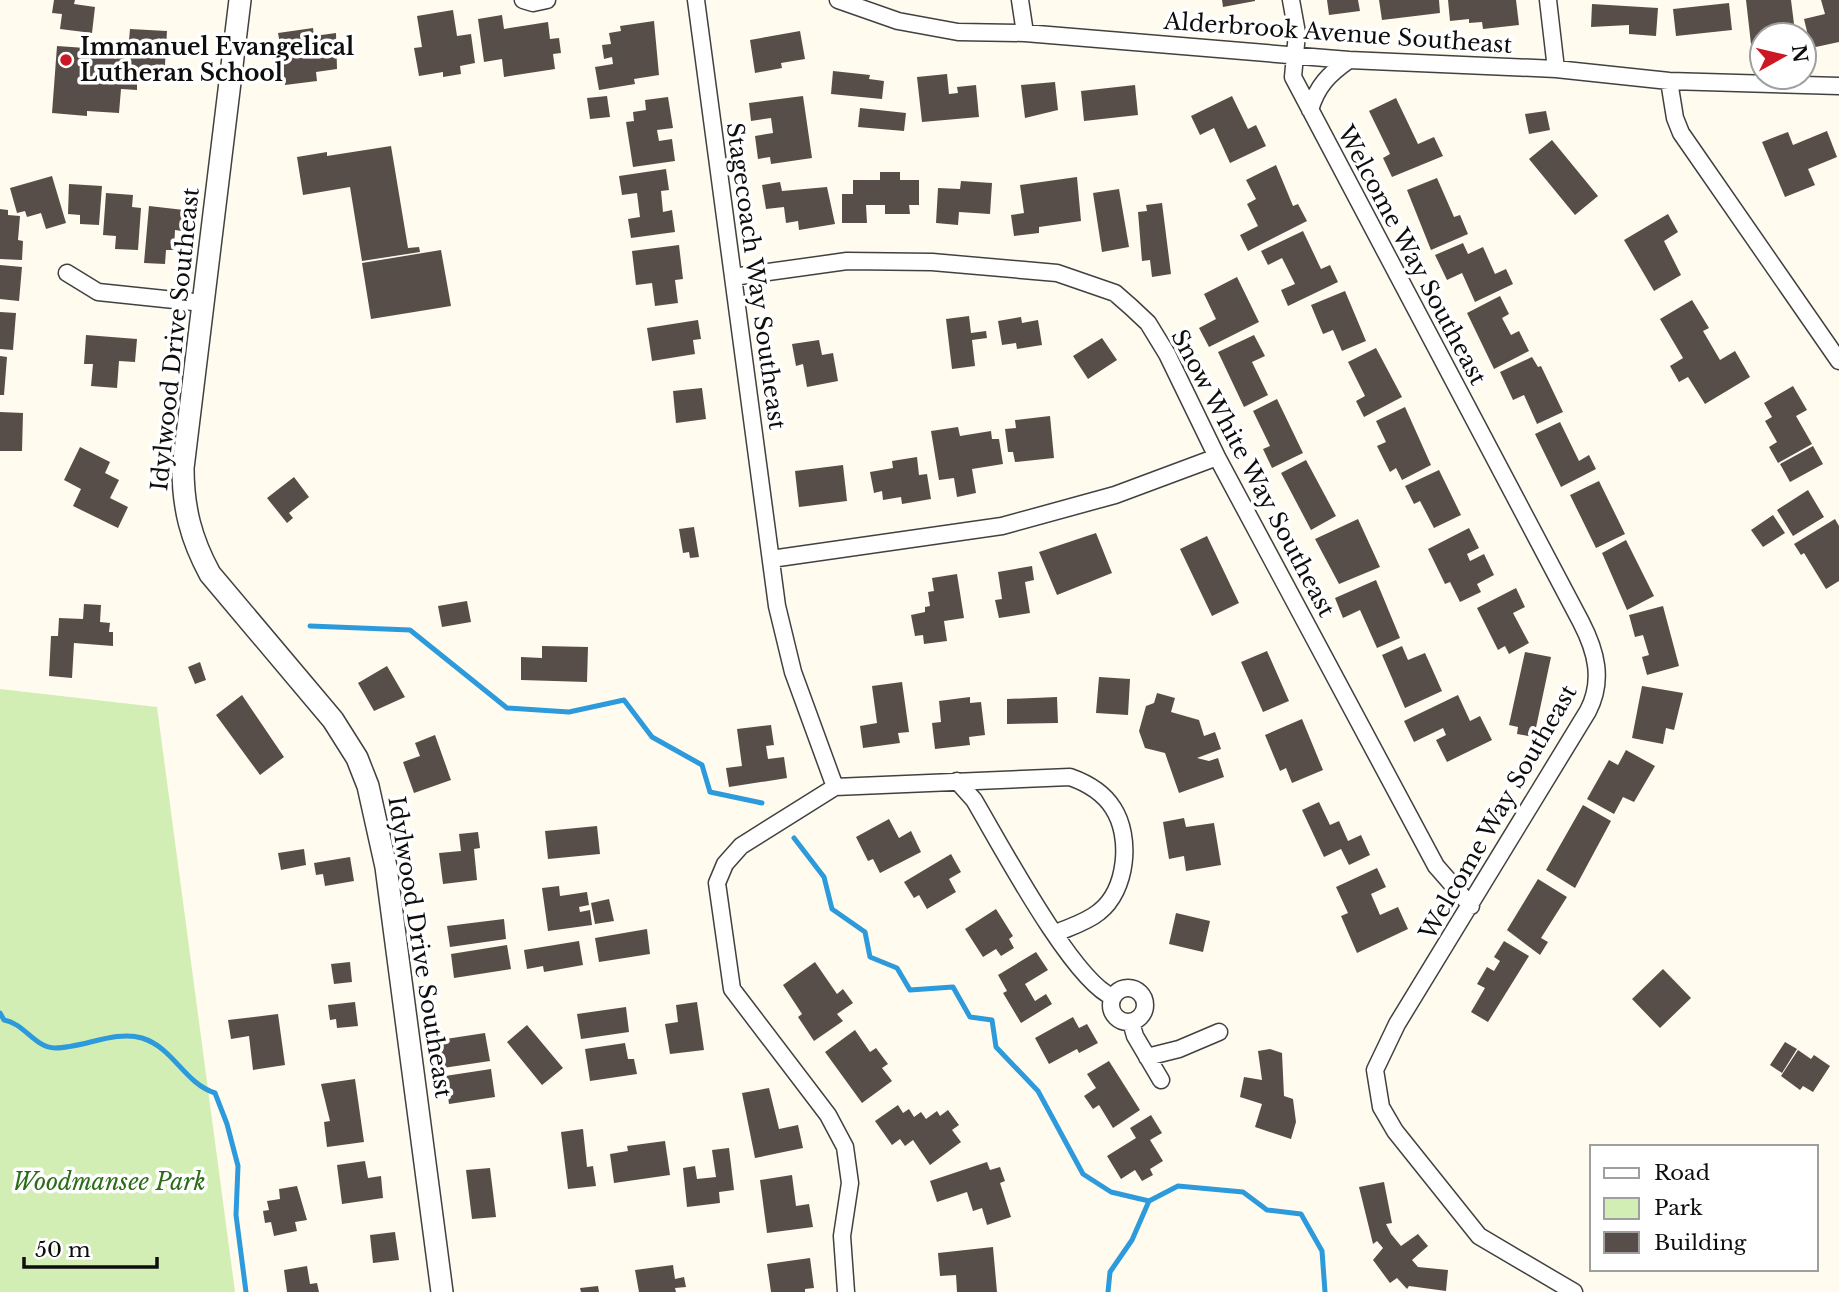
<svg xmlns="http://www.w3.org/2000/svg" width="1839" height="1292" viewBox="0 0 1839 1292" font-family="'Libre Baskerville',serif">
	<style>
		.green { fill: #d3eeb4 }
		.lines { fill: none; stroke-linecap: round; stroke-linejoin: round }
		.stream { stroke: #2d9adb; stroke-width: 5 }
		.building { fill: #584e49 }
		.minor-casing { stroke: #414141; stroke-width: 19 }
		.tertiary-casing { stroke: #414141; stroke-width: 24 }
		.minor { stroke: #fff; stroke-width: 16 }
		.tertiary { stroke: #fff; stroke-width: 21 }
		.poi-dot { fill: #cc1825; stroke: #fff; stroke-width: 2.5 }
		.labels { text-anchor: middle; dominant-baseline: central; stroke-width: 7; stroke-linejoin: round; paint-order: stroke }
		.street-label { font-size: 23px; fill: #0e0e0e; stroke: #fff }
		.poi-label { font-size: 23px; font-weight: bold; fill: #0e0e0e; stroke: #fff; text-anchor: start }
		.park-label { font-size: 23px; font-style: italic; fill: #2b6c17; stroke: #fff }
	</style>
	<rect width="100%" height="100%" fill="#fffbee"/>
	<path class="green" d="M0 689 157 707 235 1292H0Z"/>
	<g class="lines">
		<path class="stream" d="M310 626 410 630 507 708 569 712 624 700 652 737 702 765 710 792 762 803
			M794 838 824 877 832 909 865 932 870 957 897 968 910 990 953 987 970 1017 992 1020 996 1047 1038 1091 1083 1174 1111 1192 1149 1201
			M0 1013 4 1020C24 1023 35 1048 55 1048 83 1048 115 1030 142 1038 174 1048 184 1083 215 1093L227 1124 238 1166 236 1215 246 1292
			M1108 1292 1110 1272 1132 1240 1149 1201 1178 1186 1243 1192 1267 1210 1301 1214 1322 1251 1325 1292"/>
	</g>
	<path class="building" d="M54 0H75L74 4 95 7 92 33 60 29 62 14 52 13Z
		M1222 0H1255V1L1223 7Z
		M1327 0H1358L1360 11 1329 15Z
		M1379 0H1439L1440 13 1382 20Z
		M1448 0H1516L1519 25 1483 29 1482 22 1469 23V19L1450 21Z
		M1746 0H1791L1795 32 1762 35V42L1751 44Z
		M1821 0H1839V42L1811 48 1804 19 1825 14Z
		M1729 3 1732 30 1676 36 1673 9Z
		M1592 4 1658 8 1656 36 1629 34V25L1591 27Z
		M453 10 457 36 471 34 475 63 460 66 461 74 443 77V72L419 76 414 48 422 47 417 16Z
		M502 15 504 29 548 22 550 39 559 38 561 53 553 54 555 69 504 77 502 59 484 62 478 19Z
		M654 21 659 75 634 79 635 84 599 90 595 67 613 64 612 57 604 59 602 45 611 44 609 33 621 31 620 26Z
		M313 28 314 36 336 33 337 69 316 72 317 81 285 85 283 74 275 76 271 46 280 44 278 33Z
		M130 29 167 31 164 81 137 79V90L121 89 119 113 87 111V116L52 113 57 46 128 51Z
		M800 31 805 59 781 63 782 68 755 73 750 40Z
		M833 71 870 75 869 79 884 81 882 99 831 94Z
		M947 74 949 94 958 93 957 87 976 85 979 117 922 122 917 77Z
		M1055 82 1058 110 1025 118 1021 85Z
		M1135 85 1138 115 1084 121 1081 91Z
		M607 96 610 117 590 119 587 98Z
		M803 96 812 158 771 164 770 157 758 159 755 136 773 133 771 118 751 121 749 103Z
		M1232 96 1248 129 1256 125 1266 146 1230 163 1214 128 1200 135 1191 116Z
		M668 97 673 128 657 130 659 141 672 139 675 161 633 167 626 122 634 121 633 112 646 110 645 100Z
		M1396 98 1418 144 1434 137 1443 156 1392 177 1383 158 1390 154 1369 111Z
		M860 108 906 113 904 131 858 127Z
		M1546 111 1550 130 1529 134 1525 114Z
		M1827 131 1837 157 1808 169 1815 185 1785 197 1762 142 1788 132 1793 145Z
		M1552 140 1598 196 1575 215 1529 159Z
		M391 146 408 248 419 247 420 252 362 261 350 187 303 195 297 157 327 152V156Z
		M1276 165 1293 206 1298 204 1307 221 1248 251 1240 235 1258 226 1247 204 1256 199 1246 180Z
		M666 169 669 190 661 191 663 212 672 210 675 232 631 238 628 219 640 217 637 193 622 195 619 176Z
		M880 172H900V180H919V205H909L910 214H885V205H866L867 223H842V194H853V180H880Z
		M52 176 66 223 46 229 41 213 27 217 25 211 17 213 10 188Z
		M1077 177 1081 221 1039 227V233L1014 236 1011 215 1024 213 1020 185Z
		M1437 178 1454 217 1460 215 1468 234 1431 250 1407 190Z
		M961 181 992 183 990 214 959 212 958 225 936 223 938 188 960 189Z
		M780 182 782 191 827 187 835 224 799 230 798 221 786 223 784 207 766 209 762 185Z
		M69 184 102 186 99 225 80 224V215L68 214Z
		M1119 189 1129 247 1102 252 1093 193Z
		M106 193 133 195 132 207 141 208 138 250 115 249 116 236 103 235Z
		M1162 203 1171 274 1152 277 1150 260 1142 261 1138 212 1147 211 1146 205Z
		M149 206 184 210 182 231 175 230 174 250H166L165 264 144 263Z
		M0 209 8 210V215L20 216 18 240 23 241 22 260 0 259Z
		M1668 214 1678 232 1664 241 1681 275 1654 291 1624 240Z
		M1303 231 1321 269 1330 265 1338 282 1288 306 1281 290 1295 284 1282 258 1268 265 1261 251Z
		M1463 243 1468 254 1483 247 1495 274 1506 269 1513 284 1475 302 1462 273 1447 280 1435 255Z
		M679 245 683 279 675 280 678 303 655 306 652 283 636 285 632 251Z
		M441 250 451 306 371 319 362 263Z
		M0 265 22 267 19 301 0 299Z
		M1237 277 1259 322 1209 347 1199 328 1216 319 1204 294Z
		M1345 291 1366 341 1342 351 1333 330 1323 334 1311 305Z
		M1500 296 1509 314 1502 318 1511 335 1519 331 1529 351 1494 369 1467 313Z
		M1692 300 1709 328 1703 331 1720 360 1735 351 1750 377 1705 404 1688 377 1679 382 1670 366 1683 358 1660 319Z
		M0 312 16 313 13 350 0 349Z
		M969 316 971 333 986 331 987 338 972 340 975 366 952 369 946 319Z
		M1021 317 1022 323 1038 320 1042 345 1017 349 1016 343 1002 345 998 321Z
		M698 320 701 339 693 340 695 354 652 361 647 328Z
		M86 335 137 339 135 362 119 361 117 388 91 386 93 364H84Z
		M1254 335 1265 356 1252 362 1268 395 1244 407 1218 352Z
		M1102 338 1117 360 1088 379 1073 356Z
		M819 340 822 355 833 353 838 381 807 387 803 364 796 366 792 344Z
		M1376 348 1402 397 1364 417 1356 401 1365 396 1348 362Z
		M0 356 7 357 4 395H0Z
		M1532 357 1538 367 1541 366 1563 412 1537 424 1524 395 1513 400 1500 372Z
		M1793 386 1807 410 1796 416 1812 444 1778 463 1769 447 1777 442 1765 421 1772 417 1764 403Z
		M702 388 706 419 676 423 673 391Z
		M1277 399 1303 453 1272 468 1263 449 1270 446 1253 411Z
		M1405 407 1431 465 1402 480 1396 468 1390 472 1377 446 1386 442 1376 421Z
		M0 412 23 413 22 451H0Z
		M1050 416 1054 458 1015 462 1013 452H1008L1005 429 1016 428 1015 420Z
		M1560 422 1579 461 1589 455 1596 469 1561 487 1535 434Z
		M958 427 960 436 991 431 992 439H999L1003 464 972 469 976 493 957 497 954 478 939 480 931 431Z
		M1813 446 1823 464 1790 482 1780 464Z
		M80 447 110 462 105 473 119 480 110 498 128 507 118 528 73 506 81 489 64 480Z
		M917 457 919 475 927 474 931 499 902 504 901 497 883 500 882 491 874 493 870 472 893 468 892 461Z
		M1306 460 1336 516 1311 530 1281 473Z
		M843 465 847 501 799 507 795 471Z
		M1439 470 1461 515 1434 528 1420 501 1414 504 1405 486Z
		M294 477 309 497 289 513 293 518 287 523 267 498Z
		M1599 481 1625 534 1596 548 1570 495Z
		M1808 490 1824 517 1793 536 1777 510Z
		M1773 515 1785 533 1763 547 1751 530Z
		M1358 519 1380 567 1339 584 1315 539Z
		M1835 519 1839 526V581L1826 589 1804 553 1801 555 1794 544Z
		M694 527 699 557 690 558 689 552 683 553 679 529Z
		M1469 528 1479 548 1467 554 1470 561 1484 554 1494 575 1477 584 1481 592 1460 602 1450 582 1445 584 1428 549Z
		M1096 533 1112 573 1057 595 1039 552Z
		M1207 536 1239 603 1212 616 1180 549Z
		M1626 540 1654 596 1627 610 1602 553Z
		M1032 566 1034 580 1025 582 1030 613 999 618 995 600 1002 599 998 572Z
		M957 574 964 618 944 621 947 641 924 644 923 635 915 636 911 615 925 612V607L930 606 928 592 934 591 932 578Z
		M1376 580 1400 638 1377 648 1360 610 1343 618 1335 598Z
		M1516 588 1525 607 1513 613 1529 643 1509 654 1505 646 1498 650 1477 608Z
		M467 601 471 622 442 627 438 606Z
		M84 604 101 605 100 622 110 623 109 632H113V646L74 643 72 678 49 676 51 636H58L59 618 83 619Z
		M1663 606 1679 666 1647 675 1642 657 1649 655 1643 635 1635 637 1629 615Z
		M542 646 588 647 587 682 521 680V657L542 658Z
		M1402 646 1408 660 1425 653 1442 691 1405 708 1382 655Z
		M1267 651 1289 701 1263 712 1241 662Z
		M1525 652 1551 657 1534 737 1517 734 1518 727 1509 725Z
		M200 662 206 680 195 684 188 667Z
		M387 666 405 697 374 711 358 683Z
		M1099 677 1130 679 1128 715 1096 713Z
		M902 682 909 732 898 733 900 743 863 748 860 726 877 723 872 686Z
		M1642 686 1683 693 1674 730 1666 728 1663 744 1632 738Z
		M1157 693 1175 698 1171 712 1199 720 1204 736 1215 732 1221 749 1197 758 1209 761 1218 758 1224 777 1179 793 1165 753 1145 748 1139 731 1146 706 1154 703Z
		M242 695 284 757 260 775 216 715Z
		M1458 695 1470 721 1480 716 1492 740 1447 762 1436 740 1446 735 1443 728 1414 742 1404 721Z
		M970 697V703L981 702 985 735 969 737 970 745 935 749 932 723 941 722 939 701Z
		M1057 697 1058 723 1007 724V699Z
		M1302 719 1323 770 1292 783 1286 768 1280 771 1265 735Z
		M771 725 774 745 766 746 768 759 784 757 787 778 729 787 726 768 742 766 737 729Z
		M435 735 451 780 414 793 403 762 420 756 415 743Z
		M1626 750 1655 766 1634 802 1623 797 1614 814 1587 799 1609 760 1618 765Z
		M1319 802 1330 825 1339 821 1348 841 1361 835 1370 855 1349 865 1341 849 1324 857 1302 810Z
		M1583 805 1611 821 1575 888 1546 870Z
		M1184 818 1186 827 1214 823 1221 865 1186 871 1184 856 1169 859 1163 822Z
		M889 819 899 838 911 831 921 852 880 873 873 859 868 861 856 837Z
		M597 826 600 854 548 859 545 831Z
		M478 832 480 848 474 849 477 880 443 884 439 853 461 851 459 834Z
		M304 849 306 865 281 870 278 853Z
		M951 854 961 872 949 879 956 892 927 909 919 895 914 898 904 882Z
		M350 857 354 881 325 886 323 874 316 875 314 863Z
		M1377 868 1386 887 1371 894 1380 915 1398 907 1408 929 1357 953 1341 916 1348 913 1336 887Z
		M1538 879 1567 897 1541 938 1548 942 1540 955 1507 930Z
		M559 886 560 896 587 892 589 905 579 907 580 912 590 910 592 925 548 931 542 888Z
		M609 899 614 921 595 924 591 903Z
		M996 909 1013 936 1009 939 1014 948 1001 956 996 949 983 957 965 929Z
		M1176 913 1210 921 1203 952 1169 944Z
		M504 919 506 939 450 947 447 926Z
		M647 929 650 954 599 962 595 938Z
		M579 941 583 965 544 972 543 966 527 969 524 950Z
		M1504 941 1529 956 1488 1022 1471 1012 1485 988 1477 984 1487 967 1494 971 1500 961 1494 957Z
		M507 945 511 969 454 978 451 954Z
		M1036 952 1048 970 1025 984 1035 1001 1046 994 1052 1004 1021 1023 1003 993 1007 991 998 975Z
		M350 962 352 982 334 984 331 964Z
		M815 962 837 994 843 989 853 1003 837 1014 843 1021 814 1041 798 1017 802 1014 783 985Z
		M1663 969 1691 998 1660 1028 1632 999Z
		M355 1002 358 1026 337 1028 336 1019 330 1020 328 1005Z
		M697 1002 704 1050 670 1054 665 1024 678 1022 676 1005Z
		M626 1007 629 1032 581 1039 577 1014Z
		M278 1014 285 1065 253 1070 249 1036 231 1039 228 1020Z
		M1073 1017 1079 1028 1087 1024 1098 1043 1079 1053 1077 1049 1049 1064 1035 1038Z
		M527 1025 563 1068 542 1085 507 1042Z
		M855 1030 870 1052 876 1048 888 1064 882 1068 892 1081 862 1103 825 1052Z
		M485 1033 490 1061 443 1068 439 1040Z
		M1785 1042 1797 1049 1782 1073 1770 1065Z
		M625 1043 628 1059H634L637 1074 590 1081 585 1049Z
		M1270 1049 1282 1053 1284 1096 1293 1099 1296 1122 1291 1139 1255 1127 1262 1104 1240 1097 1244 1077 1262 1080 1258 1051Z
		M1798 1050 1811 1059 1814 1055 1830 1066 1813 1092 1803 1086 1800 1090 1781 1076Z
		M1109 1061 1140 1110 1113 1128 1099 1105 1093 1109 1084 1096 1096 1088 1087 1074Z
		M491 1069 495 1097 449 1104 445 1076Z
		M355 1079 364 1142 327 1147 324 1122 330 1121 321 1084Z
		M769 1088 779 1129 798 1125 803 1148 755 1158 742 1093Z
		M898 1105 903 1113 909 1109 914 1117 921 1112 926 1119 937 1111 940 1116 948 1110 959 1125 952 1130 961 1142 930 1165 913 1140 905 1146 900 1139 892 1145 875 1121Z
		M1151 1115 1162 1133 1150 1140 1163 1161 1150 1169 1153 1175 1142 1181 1135 1170 1121 1179 1107 1156 1136 1138 1130 1128Z
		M583 1129 587 1167 593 1166 596 1186 568 1189 561 1132Z
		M665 1141 670 1175 614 1183 610 1154 628 1151 627 1146Z
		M729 1148 734 1190 719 1192 720 1203 687 1207 683 1168 695 1166 697 1179 716 1177 712 1150Z
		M365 1161 368 1178 381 1176 383 1198 342 1204 337 1165Z
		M987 1162 990 1170 1000 1167 1005 1181 1000 1183 1011 1217 987 1225 982 1208 973 1211 967 1192 937 1202 930 1181Z
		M490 1168 496 1217 472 1219 466 1170Z
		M792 1175 796 1206 809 1204 813 1227 767 1233 760 1180Z
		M1384 1182 1392 1223 1386 1224 1391 1234 1401 1246 1418 1234 1428 1246 1412 1260 1418 1267 1448 1270 1446 1291 1409 1286 1407 1289 1397 1278 1390 1283 1373 1260 1383 1248 1377 1241 1373 1244 1359 1187Z
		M297 1186 307 1220 295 1222 297 1231 274 1236 271 1222 265 1223 263 1211 269 1210 267 1201 280 1199 279 1189Z
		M395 1232 399 1260 373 1263 370 1235Z
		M993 1247 997 1292H957L956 1275 940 1276 938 1253Z
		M810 1258 814 1288 805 1289V1292H771L767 1264Z
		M673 1265 675 1279 684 1277 686 1287 675 1288 676 1292H639L635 1270Z
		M307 1266 310 1284 317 1283 319 1292H287L284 1270Z
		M598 1286 599 1292H581L580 1288Z"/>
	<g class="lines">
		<g class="minor-casing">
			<path id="minor" d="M523 0 533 3 547 0
				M696 0 777 606 793 672 835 787
				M838 0 898 21 958 32 1025 33 1349 60 1556 69 1669 81 1839 86
				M1020 0 1025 33
				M1291 0 1297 33 1293 77 1581 622C1596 651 1604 680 1588 711L1397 1024 1375 1070 1381 1107 1395 1131 1479 1236 1574 1292
				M1548 0 1556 69
				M1669 81 1675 118 1681 133 1839 361
				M1310 110C1317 86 1329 74 1349 60
				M67 273 98 292 203 303
				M733 277 847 261 932 262 1057 273 1115 293 1131 307 1148 323 1167 354 1217 457 1436 866 1471 906
				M771 559 1002 526 1115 495 1217 457
				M957 781 974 800C999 842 1073 982 1113 997
				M1111 1005a17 17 0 1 1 34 0a17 17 0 1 1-34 0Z
				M1131 1022 1135 1036 1161 1080
				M1147 1057 1179 1049 1219 1032
				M846 1292 842 1236 850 1183 845 1147 828 1115 732 989 717 883 725 864 741 846 835 787 1070 777C1087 783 1103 792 1113 808 1132 837 1127 890 1099 912 1087 922 1070 927 1056 933"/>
		</g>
		<g class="tertiary-casing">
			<path id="tertiary" d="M240 0 183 468C183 508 191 539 210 574L333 720 357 758 368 786 386 867 442 1292"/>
		</g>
		<use href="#minor" class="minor"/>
		<use href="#tertiary" class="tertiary"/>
	</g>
	<circle class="poi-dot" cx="66" cy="60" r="7"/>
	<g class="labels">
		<g class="street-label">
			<text transform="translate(1338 33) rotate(4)">Alderbrook Avenue Southeast</text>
			<text transform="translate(1412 255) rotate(62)">Welcome Way Southeast</text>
			<text transform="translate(756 276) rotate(82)">Stagecoach Way Southeast</text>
			<text transform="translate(175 339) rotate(-84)">Idylwood Drive Southeast</text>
			<text transform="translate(1253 473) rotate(62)">Snow White Way Southeast</text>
			<text transform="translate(1498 812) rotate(-60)">Welcome Way Southeast</text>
			<text transform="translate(420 947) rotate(81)">Idylwood Drive Southeast</text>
		</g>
		<g class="poi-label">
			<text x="80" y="47">Immanuel Evangelical<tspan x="80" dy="26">Lutheran School</tspan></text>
		</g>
		<g class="park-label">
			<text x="109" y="1182">Woodmansee Park</text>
		</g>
	</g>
	<rect x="1590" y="1145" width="228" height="126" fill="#ffffff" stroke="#9f9f9f" stroke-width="2"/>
	<rect x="1604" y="1168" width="35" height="10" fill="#ffffff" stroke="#9f9f9f" stroke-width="2"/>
	<text x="1654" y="1180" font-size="21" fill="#0e0e0e">Road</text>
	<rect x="1604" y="1198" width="35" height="21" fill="#d3eeb4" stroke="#9f9f9f" stroke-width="2"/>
	<text x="1654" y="1215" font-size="21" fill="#0e0e0e">Park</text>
	<rect x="1604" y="1232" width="35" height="21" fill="#584e49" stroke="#9f9f9f" stroke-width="2"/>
	<text x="1654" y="1250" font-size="21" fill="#0e0e0e">Building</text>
	<g transform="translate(1783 56) rotate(82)"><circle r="33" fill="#ffffff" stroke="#9f9f9f" stroke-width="2"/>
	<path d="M0-5L12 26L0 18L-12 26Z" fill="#cc1825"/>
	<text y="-10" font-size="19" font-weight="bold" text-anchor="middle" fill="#0e0e0e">N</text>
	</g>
	<path d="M24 1257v10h133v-10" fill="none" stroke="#0e0e0e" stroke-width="3.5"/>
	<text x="35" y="1257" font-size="21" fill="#0e0e0e" stroke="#ffffff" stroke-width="5" paint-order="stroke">50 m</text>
</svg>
